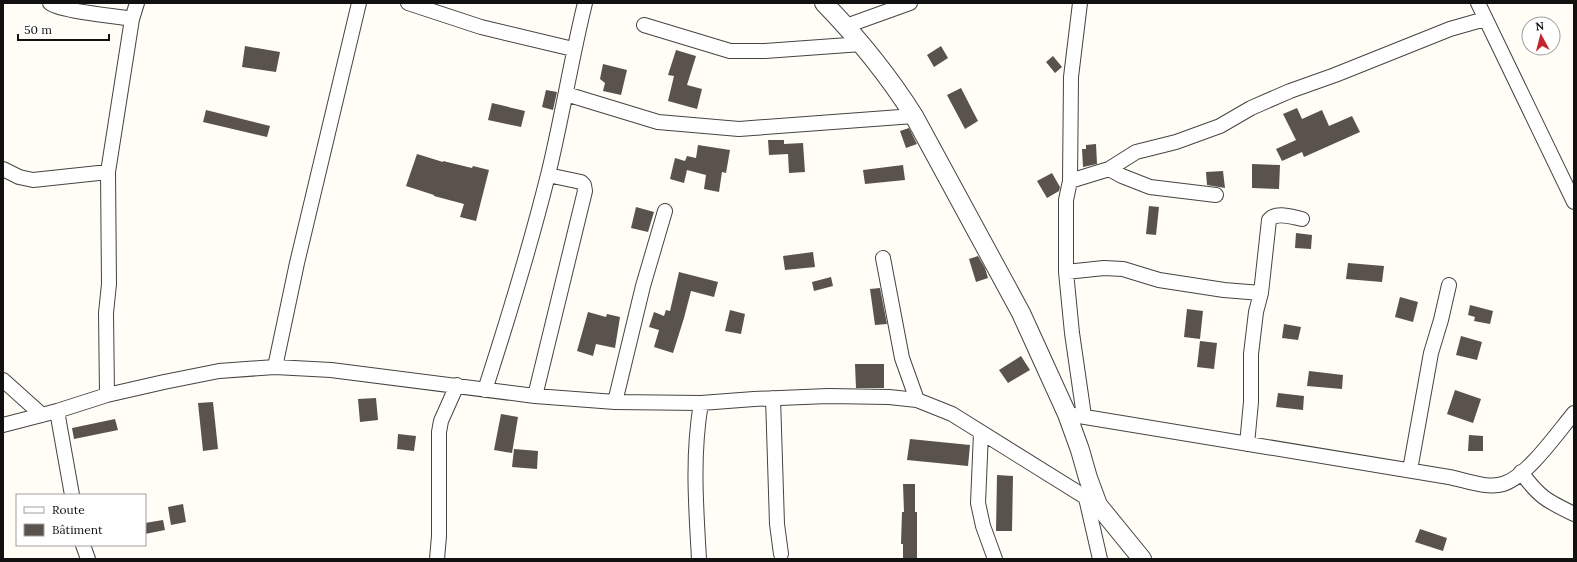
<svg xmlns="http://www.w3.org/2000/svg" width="1577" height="562" viewBox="0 0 1577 562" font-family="Lora,serif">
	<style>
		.building { fill: #5a524d }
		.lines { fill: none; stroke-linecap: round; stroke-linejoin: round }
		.minor-casing { stroke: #444; stroke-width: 16 }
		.tertiary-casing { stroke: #444; stroke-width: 20 }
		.minor { stroke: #fff; stroke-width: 14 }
		.tertiary { stroke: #fff; stroke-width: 18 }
	</style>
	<rect width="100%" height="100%" fill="#fffdf5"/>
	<path class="building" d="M245 46 280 52 276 72 242 67Z
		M941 46 948 58 934 67 927 55Z
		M676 50 696 56 687 85 702 89 697 109 668 101 674 76 668 75Z
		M1053 56 1062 67 1055 73 1046 62Z
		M603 64 627 70 621 95 603 91 605 83 600 79Z
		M961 88 978 121 965 129 947 95Z
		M546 90 557 92 553 110 542 107Z
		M492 103 525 111 521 127 488 120Z
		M1297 108 1302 119 1322 110 1329 126 1352 116 1360 132 1304 157 1302 152 1282 161 1276 149 1296 140 1283 114Z
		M206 110 270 126 267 137 203 122Z
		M909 128 917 144 906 148 900 131Z
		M768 140H784V144L803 143 805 172 789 173 788 154 769 155Z
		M1096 144 1097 164 1083 167 1082 149H1086V145Z
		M698 145 730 150 726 173 722 172 719 192 704 189 706 175 687 170 684 183 670 179 675 158 685 161 687 156 696 158Z
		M417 154 443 162V161L472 168 473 166 489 170 476 221 460 217 464 204 434 196V195L406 186Z
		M1252 164 1280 165 1279 189 1252 188Z
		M903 165 905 180 865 184 863 170Z
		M1223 171 1225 188 1207 185 1206 172Z
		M1052 173 1060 187 1059 191 1047 198 1037 181Z
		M1149 206 1159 207 1156 235 1146 234Z
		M636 207 654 212 648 232 631 228Z
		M1296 233 1312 235 1311 249 1295 248Z
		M813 252 815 267 785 270 783 256Z
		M978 256 985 268 988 278 976 282 969 259Z
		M1348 263 1384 266 1382 282 1346 279Z
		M679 272 718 282 714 297 691 291 684 318 673 353 654 347 659 330 649 327 654 312 664 316 666 310 670 311Z
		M831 277 833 286 814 291 812 282Z
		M880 288 887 324 875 325 870 289Z
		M1400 297 1418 302 1413 322 1395 317Z
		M1470 305 1493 311 1490 324 1474 321 1475 317 1468 315Z
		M1187 309 1203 311 1200 339 1184 337Z
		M730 310 745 314 741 334 725 331Z
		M588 312 606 317 607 314 620 317 615 348 596 344 593 356 577 351Z
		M1284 324 1301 327 1298 340 1282 338Z
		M1461 336 1482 342 1477 360 1456 355Z
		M1200 341 1217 343 1214 369 1197 367Z
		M1021 356 1030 370 1008 383 999 370Z
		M855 364H884V388H856Z
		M1309 371 1343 375 1342 389 1307 386Z
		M1455 390 1481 399 1473 423 1447 414Z
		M1278 393 1304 396 1303 410 1276 407Z
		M376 398 378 420 360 422 358 399Z
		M213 402 218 449 203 451 198 403Z
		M501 414 518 417 512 453 494 450Z
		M115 419 118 430 74 439 72 428Z
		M398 434 416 436 414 451 397 449Z
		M1469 435 1483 436V451H1468Z
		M910 439 970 445 968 466 907 460Z
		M514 449 538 451 537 469 512 467Z
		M997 475 1013 476 1012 531H996Z
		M903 484H915V512H917V559H903V544H901L902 512H904Z
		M183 504 186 522 171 525 168 507Z
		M163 520 165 530 145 534V523Z
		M1420 529 1447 538 1443 551 1415 542Z"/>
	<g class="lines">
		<g class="minor-casing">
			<path id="minor" d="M50 3C59 11 117 16 132 19
				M408 3 481 27 573 49
				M1080 3 1071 77 1070 181 1066 200V272L1072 333 1084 416
				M1478 3 1574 202
				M644 25 730 51H765L862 44
				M846 26 910 3
				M566 94 658 122 739 129 914 116
				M3 169 19 177 33 180 108 172
				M1109 169 1122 176 1150 187 1216 195
				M1070 181 1109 169 1136 152 1176 142 1220 126 1251 108 1290 91 1335 75 1450 29 1485 19
				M883 258 902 358 917 400
				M1066 272 1104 268 1123 269 1159 280 1224 290 1261 293
				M275 367 297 263 359 3
				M3 380 42 415
				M485 390C508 319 530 247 548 175 562 118 571 60 585 3
				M107 395 106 313 109 284 108 172 132 19 137 3
				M535 396 585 191 584 185 581 182 548 175
				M773 398 777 524 781 554
				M615 402 643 286 665 211
				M57 411 72 495
				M1067 414 1449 477C1465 480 1487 489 1503 484 1527 477 1558 432 1574 413
				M3 425 57 411 107 395 164 382 219 371 275 367 331 370 535 396 615 402 701 403 754 399 828 396 889 397 917 400 952 414 1098 505
				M981 433 978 503 983 526 995 559
				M1247 444 1251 402V354L1256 312 1261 293 1269 220C1276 211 1292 217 1302 219
				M1410 470 1431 353 1441 320 1449 285
				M1521 472C1539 497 1547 501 1574 514
				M1086 498 1100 559
				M83 545 88 559
				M437 559 439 536V432L441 421 457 385
				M699 559C696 506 692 456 701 403"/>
		</g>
		<g class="tertiary-casing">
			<path id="tertiary" d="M824 3C858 38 888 75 914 116L1021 313 1067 414 1080 450 1088 478 1098 505 1142 559"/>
		</g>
		<use href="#minor" class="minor"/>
		<use href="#tertiary" class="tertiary"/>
	</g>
	<rect width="1577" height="562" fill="none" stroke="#111111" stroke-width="8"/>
	<rect x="16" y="494" width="130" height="52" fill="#ffffff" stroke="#a0a0a0"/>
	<rect x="24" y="507" width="20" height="6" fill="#ffffff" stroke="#a0a0a0"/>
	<text x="52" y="514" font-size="12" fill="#111111">Route</text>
	<rect x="24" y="524" width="20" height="12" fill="#5a524d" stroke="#a0a0a0"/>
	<text x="52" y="534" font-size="12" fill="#111111">Bâtiment</text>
	<g transform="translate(1541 36) rotate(353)"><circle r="19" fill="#ffffff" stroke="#a0a0a0"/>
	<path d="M0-3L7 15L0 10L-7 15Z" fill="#c4262e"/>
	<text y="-6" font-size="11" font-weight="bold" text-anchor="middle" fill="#111111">N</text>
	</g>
	<path d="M18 34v6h91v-6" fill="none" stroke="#111111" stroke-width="2"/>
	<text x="24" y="34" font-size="12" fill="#111111" stroke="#ffffff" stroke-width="3" paint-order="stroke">50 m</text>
</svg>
